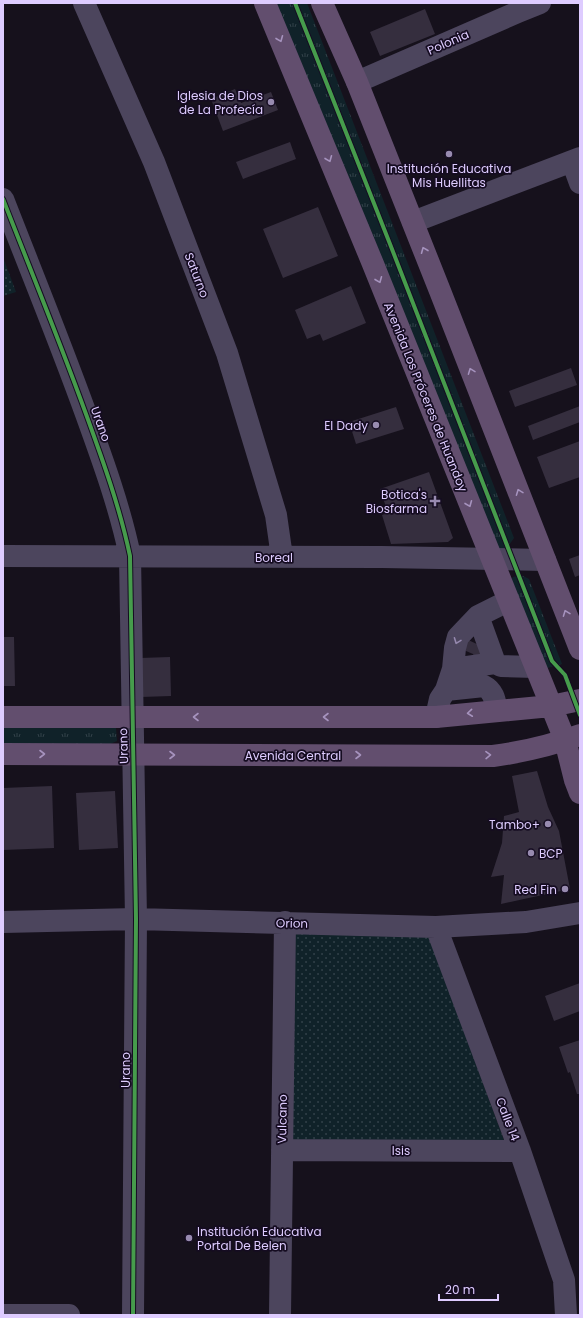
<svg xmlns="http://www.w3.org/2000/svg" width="583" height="1318" viewBox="0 0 583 1318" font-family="Poppins,sans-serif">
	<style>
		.grass { fill: url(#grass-tufts) }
		.park { fill: url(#park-dots) }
		.building { fill: #352e3e }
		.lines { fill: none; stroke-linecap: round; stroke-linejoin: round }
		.minor { stroke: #4c455d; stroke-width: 22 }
		.major { stroke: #624e6e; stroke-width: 22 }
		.cycleway-casing { stroke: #150c21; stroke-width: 6 }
		.cycleway { stroke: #469c4c; stroke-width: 4 }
		.oneway { stroke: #a693be }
		.oneway2 { stroke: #9588ae }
		.poi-dot { fill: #988bb0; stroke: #150c21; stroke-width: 1.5 }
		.labels { text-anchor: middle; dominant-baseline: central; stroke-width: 3.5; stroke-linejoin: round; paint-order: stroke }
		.street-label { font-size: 12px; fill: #deccff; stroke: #150c21 }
		.poi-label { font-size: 12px; fill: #deccff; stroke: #150c21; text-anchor: end }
	</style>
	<defs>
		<pattern id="grass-tufts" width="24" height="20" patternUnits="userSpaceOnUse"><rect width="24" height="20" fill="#102229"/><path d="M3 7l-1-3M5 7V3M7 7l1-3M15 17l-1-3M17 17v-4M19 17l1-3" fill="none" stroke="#324149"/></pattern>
		<pattern id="park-dots" width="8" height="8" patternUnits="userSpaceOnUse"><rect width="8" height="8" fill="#102229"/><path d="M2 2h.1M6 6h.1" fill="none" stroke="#324149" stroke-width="1.8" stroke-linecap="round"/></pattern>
	</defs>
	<rect width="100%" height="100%" fill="#16111c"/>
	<path class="grass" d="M276 3H307L514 538 509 545 501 550 492 548Z
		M521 575 529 579 562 664 540 670 509 583 513 577Z
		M3 725H105L116 728 117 741 108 745 3 746Z"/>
	<path class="park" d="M3 257 16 292 3 296Z
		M292 932 429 935 505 1143 290 1141Z"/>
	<path class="building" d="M425 9 435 34 380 56 370 32Z
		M235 89 241 103 271 92 278 110 223 131 211 99Z
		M290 142 296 159 243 179 236 162Z
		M318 207 338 256 283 278 263 229Z
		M351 286 366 323 323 341 320 334 307 339 295 310Z
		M571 368 577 385 515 407 509 391Z
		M580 406V422L533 440 528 426Z
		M396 407 404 429 356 444 349 422Z
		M580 441V477L549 488 537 457Z
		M429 472 453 538 448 542 391 544 382 515 388 513 380 489Z
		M580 555V575L575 577 569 559Z
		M3 637H14L15 686H3Z
		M464 638 481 646 488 661 478 665 473 654 459 648Z
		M170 657 171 696 141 697 140 658Z
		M537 771 548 807 559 831 570 889 501 904 504 875 491 877 502 843 504 816 519 812 512 776Z
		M52 786 54 848 3 850V788Z
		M115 791 118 848 79 850 76 793Z
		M580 983V1011L554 1021 545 996Z
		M580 1040V1097L579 1094H577L570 1072 568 1073 559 1047Z"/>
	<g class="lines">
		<path class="minor" d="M84 3 154 162 227 353 276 515 282 557
			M357 82 518 12 540 3
			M572 161 580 183
			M3 199C31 271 60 342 86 414 103 461 120 508 130 556L136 919 133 1315
			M413 222 580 158
			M3 556 382 557 545 560
			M478 616 495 663
			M453 669 495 663 501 666 535 667
			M446 690 484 686C494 691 495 701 497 711
			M436 717 440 699 446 690 453 669 455 648 458 637 478 616 508 601
			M3 922 136 919 436 927 526 922 580 913
			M436 927 520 1151 564 1280 566 1315
			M282 1150 520 1151
			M3 1315H69
			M280 1315 285 922"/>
		<path class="major" d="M265 3 373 264 565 740 575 780 580 793
			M322 3 357 82 440 291 580 649
			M3 717H436L551 706 580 700
			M3 754 493 756C523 752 552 745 580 735"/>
		<g class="cycleway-casing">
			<path id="cycleway" d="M295 3 390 244 552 661 565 675 580 715
				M3 199C31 271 60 342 86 414 103 461 120 508 130 556L136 919 133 1315"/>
		</g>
		<use href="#cycleway" class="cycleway"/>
	</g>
	<defs><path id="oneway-chevron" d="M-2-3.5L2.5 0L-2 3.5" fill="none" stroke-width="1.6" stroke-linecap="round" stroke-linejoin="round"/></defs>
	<g class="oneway">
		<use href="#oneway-chevron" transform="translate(280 39) rotate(68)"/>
		<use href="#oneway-chevron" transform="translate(329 159) rotate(68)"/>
		<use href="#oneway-chevron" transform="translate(424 250) rotate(-112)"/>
		<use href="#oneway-chevron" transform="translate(379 280) rotate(68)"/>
		<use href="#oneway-chevron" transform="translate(471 371) rotate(-111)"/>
		<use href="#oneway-chevron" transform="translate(519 492) rotate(-111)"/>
		<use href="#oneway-chevron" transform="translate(469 504) rotate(68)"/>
		<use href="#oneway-chevron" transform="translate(566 613) rotate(-111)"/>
		<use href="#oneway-chevron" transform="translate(470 713) rotate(174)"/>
		<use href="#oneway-chevron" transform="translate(196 717) rotate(180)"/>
		<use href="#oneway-chevron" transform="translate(326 717) rotate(180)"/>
		<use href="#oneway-chevron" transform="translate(42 754)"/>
		<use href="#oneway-chevron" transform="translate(172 755)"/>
		<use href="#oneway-chevron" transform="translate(358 755)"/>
		<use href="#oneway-chevron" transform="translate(488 755) rotate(-1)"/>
	</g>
	<use class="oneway2" href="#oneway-chevron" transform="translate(457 641) rotate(111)"/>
	<g class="poi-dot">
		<circle cx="271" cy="102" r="4"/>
		<circle cx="449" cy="154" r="4"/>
		<circle cx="376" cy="425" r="4"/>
		<path d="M433 495h4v4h4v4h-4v4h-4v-4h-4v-4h4z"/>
		<circle cx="548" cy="824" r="4"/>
		<circle cx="531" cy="853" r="4"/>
		<circle cx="565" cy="889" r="4"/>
		<circle cx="189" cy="1238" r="4"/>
	</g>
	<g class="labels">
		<g class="street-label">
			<text transform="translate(448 42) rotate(-24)">Polonia</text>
			<text transform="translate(197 275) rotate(69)">Saturno</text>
			<text transform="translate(426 397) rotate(68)">Avenida Los Próceres de Huandoy</text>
			<text transform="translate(101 424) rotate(70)">Urano</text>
			<text x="274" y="557">Boreal</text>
			<text transform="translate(123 746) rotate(-92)">Urano</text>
			<text x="293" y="755">Avenida Central</text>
			<text transform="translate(292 923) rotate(1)">Orion</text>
			<text transform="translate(125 1070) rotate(-90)">Urano</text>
			<text transform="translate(282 1119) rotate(-89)">Vulcano</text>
			<text transform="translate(508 1119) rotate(69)">Calle 14</text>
			<text x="401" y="1150">Isis</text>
		</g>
		<g class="poi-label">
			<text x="263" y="95">Iglesia de Dios<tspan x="263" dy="14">de La Profecía</tspan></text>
			<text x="449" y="168" text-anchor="middle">Institución Educativa<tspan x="449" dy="14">Mis Huellitas</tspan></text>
			<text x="368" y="425">El Dady</text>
			<text x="427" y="494">Botica's<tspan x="427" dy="14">Biosfarma</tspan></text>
			<text x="540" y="824">Tambo+</text>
			<text x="539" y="853" text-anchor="start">BCP</text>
			<text x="557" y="889">Red Fin</text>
			<text x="197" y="1231" text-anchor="start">Institución Educativa<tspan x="197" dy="14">Portal De Belen</tspan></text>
		</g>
	</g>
	<rect width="583" height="1318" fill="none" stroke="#deccff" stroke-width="8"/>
	<path d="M439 1294v6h59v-6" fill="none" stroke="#deccff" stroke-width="2"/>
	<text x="445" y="1294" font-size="12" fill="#deccff" stroke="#150c21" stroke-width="3" paint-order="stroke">20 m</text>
</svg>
